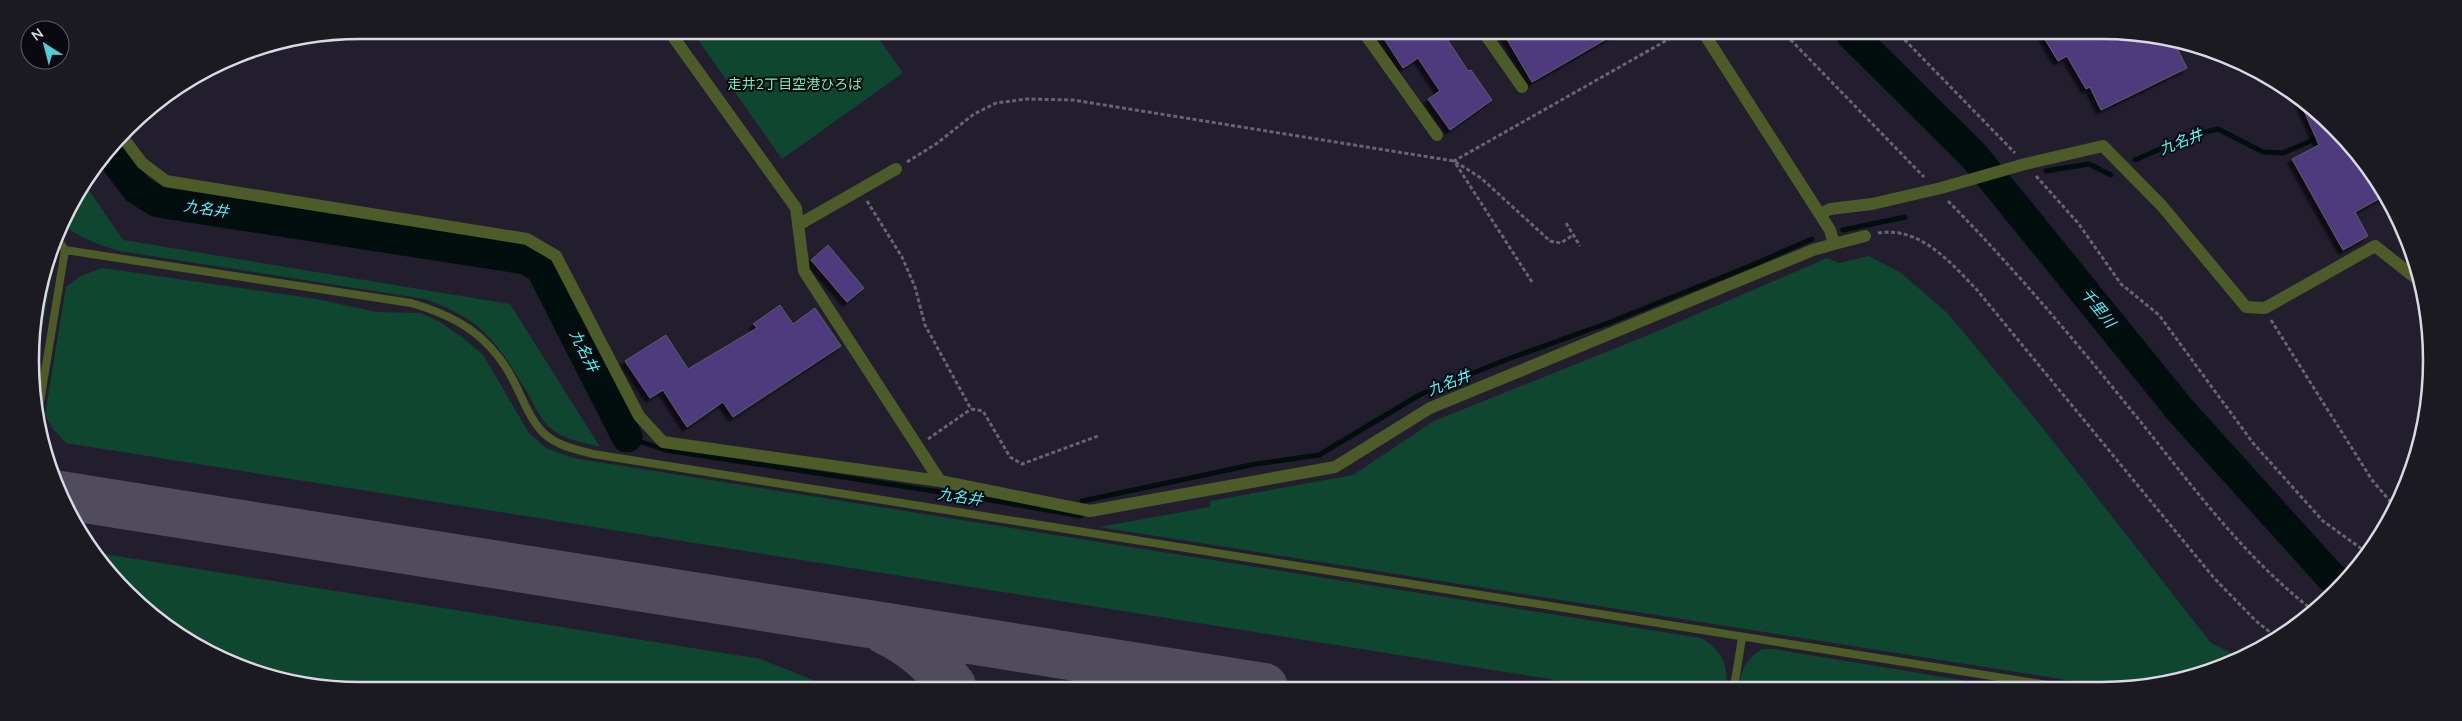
<svg xmlns="http://www.w3.org/2000/svg" width="2462" height="721" viewBox="0 0 2462 721" font-family="'Nunito Sans','Noto Sans JP',sans-serif">
	<style>
		.green { fill: #0f4630 }
		.lines { fill: none; stroke-linecap: round; stroke-linejoin: round }
		.stream { stroke: #020e0e; stroke-width: 5 }
		.river { stroke: #020e0e; stroke-width: 31 }
		.taxiway { stroke: #504c5b; stroke-width: 48 }
		.building { fill: #4e3b7e; stroke: #5e5b6d; filter: url(#shadow) }
		.path { stroke: #676371; stroke-width: 3; stroke-dasharray: 4 2.5; stroke-linecap: butt }
		.lane { stroke: #4c5b28; stroke-width: 8 }
		.street { stroke: #4c5b28; stroke-width: 12 }
		.labels { text-anchor: middle; dominant-baseline: central; stroke-width: 4; stroke-linejoin: round; paint-order: stroke }
		.park-label { font-size: 14px; fill: #70efb7; stroke: #0b0910 }
		.water-label { font-size: 15px; font-style: italic; fill: #49fbfd; stroke: #0b0910 }
		.rim { fill: none; stroke: #dad8e3; stroke-width: 2.5 }
	</style>
	<defs>
		<filter id="shadow"><feDropShadow dx="-4.5" dy="4.5" stdDeviation="1" flood-color="#0009"/></filter>
	</defs>
	<rect width="100%" height="100%" fill="#221e2e"/>
	<path class="green" d="M692 31 874 32 903 73 782 159Z
		M84 183 123 240 510 304 600 447C585 443 566 440 553 430 541 422 534 404 527 392 497 342 482 319 425 299L120 251C98 245 80 237 60 224Z
		M1869 256 1901 273 1945 311 1960 328 2038 422 2211 643 2241 658 2228 666 2144 688H2118L1099 527 1210 507V501L1353 475 1434 421 1651 334 1827 258 1839 263Z
		M46 263 50 285 34 372C31 336 33 298 46 263Z
		M102 268 317 299 376 312 420 313 440 322 462 337 483 355 529 433 546 448 573 458 1701 638C1720 648 1729 665 1726 687H1600L66 443 53 429 45 415 66 287 81 276Z
		M92 552 761 659 828 686 328 685 262 674 234 666 177 635 98 561Z
		M1762 649H1774L2010 688 1739 687C1740 670 1747 658 1762 649Z"/>
	<g class="lines">
		<path class="stream" d="M2135 160 2193 135 2218 129 2263 152 2283 153 2322 136
			M2046 171 2089 164 2111 175
			M1843 230 1905 217
			M627 437 665 450 979 498 1081 516
			M1082 501 1256 464 1319 455 1421 394 1508 359 1608 323 1750 266 1812 239"/>
		<path class="river" d="M1852 35 1974 156 2181 411 2331 577 2340 583
			M107 150 137 189 158 202 525 259 541 268 627 437"/>
		<path class="taxiway" d="M60 495 1264 687
			M886 631C913 644 934 662 952 686"/>
	</g>
	<path class="building" d="M1381 34H1444L1468 71 1471 70 1492 100 1450 130 1428 99 1440 91 1418 58 1403 68Z
		M1504 34H1615L1532 82Z
		M2043 36H2166L2172 38 2187 68 2101 110 2090 87 2086 89 2067 56 2058 61Z
		M2298 97 2335 127 2376 177 2386 195 2355 212 2368 236 2343 250 2292 159 2319 145Z
		M828 245 864 288 847 302 811 260Z
		M780 305 793 324 815 308 841 346 733 417 723 402 687 427 663 390 650 398 625 361 666 335 688 369 757 328 753 324Z"/>
	<g class="lines">
		<path class="path" d="M1786 35 1924 177
			M1900 35 2015 153
			M907 162 936 144 974 114 996 103 1027 99 1073 100 1454 161 1481 178 1550 241 1561 243 1573 235
			M2036 176 2078 223 2121 284 2159 315 2253 443 2323 521 2366 552
			M867 201 902 257 915 287 925 325 971 409 983 411 1010 457 1022 464 1098 436
			M1948 201C2018 272 2081 348 2144 426 2197 492 2247 560 2315 612
			M1566 223 1580 246
			M1878 233C1920 226 1951 263 1977 290L2214 578 2256 621 2275 636
			M1532 282 1454 161 1676 35
			M2271 320 2372 480 2395 507
			M928 439 971 409"/>
		<path class="lane" d="M56 237 65 250 411 303C456 316 489 335 512 378 521 394 527 414 539 428 552 445 574 449 593 454L2067 688
			M38 414 65 250
			M1734 687 1742 638"/>
		<path class="street" d="M669 31 796 208 804 271 940 481
			M1365 34 1437 135
			M1485 34 1522 87
			M121 135 142 163 166 181 527 239 556 256 639 416 663 442 940 481 1090 511 1335 467 1430 408 1813 250 1834 244 1830 230 1705 35
			M1820 214 1830 209 1872 204 1941 188 2025 164 2103 146 2162 206 2246 307 2265 308 2375 246 2422 283
			M798 225 896 169
			M1834 244 1865 236"/>
	</g>
	<g class="labels">
		<g class="park-label">
			<text x="795" y="84">走井2丁目空港ひろば</text>
		</g>
		<g class="water-label">
			<text transform="translate(2181 142) rotate(-21)">九名井</text>
			<text transform="translate(206 209) rotate(9)">九名井</text>
			<text transform="translate(2098 308) rotate(51)">千里川</text>
			<text transform="translate(584 351) rotate(63)">九名井</text>
			<text transform="translate(1449 383) rotate(-21)">九名井</text>
			<text transform="translate(960 497) rotate(9)">九名井</text>
		</g>
	</g>
	<path d="M0 0H2462V721H0ZM360 39H2102A321 321 0 0 1 2423 360V361A321 321 0 0 1 2102 682H360A321 321 0 0 1 39 361V360A321 321 0 0 1 360 39Z" fill="#1c1a21" fill-rule="evenodd"/>
	<path class="rim" d="M360 39H2102A321 321 0 0 1 2423 360V361A321 321 0 0 1 2102 682H360A321 321 0 0 1 39 361V360A321 321 0 0 1 360 39Z"/>
	<g transform="translate(45 45) rotate(324)"><circle r="24" fill="#0b0910" stroke="#5e5c64"/>
	<path d="M0-4L9 19L0 12L-9 19Z" fill="#51ccd2"/>
	<text y="-8" font-size="14" font-weight="bold" text-anchor="middle" fill="#dad8e3">N</text>
	</g>
</svg>
